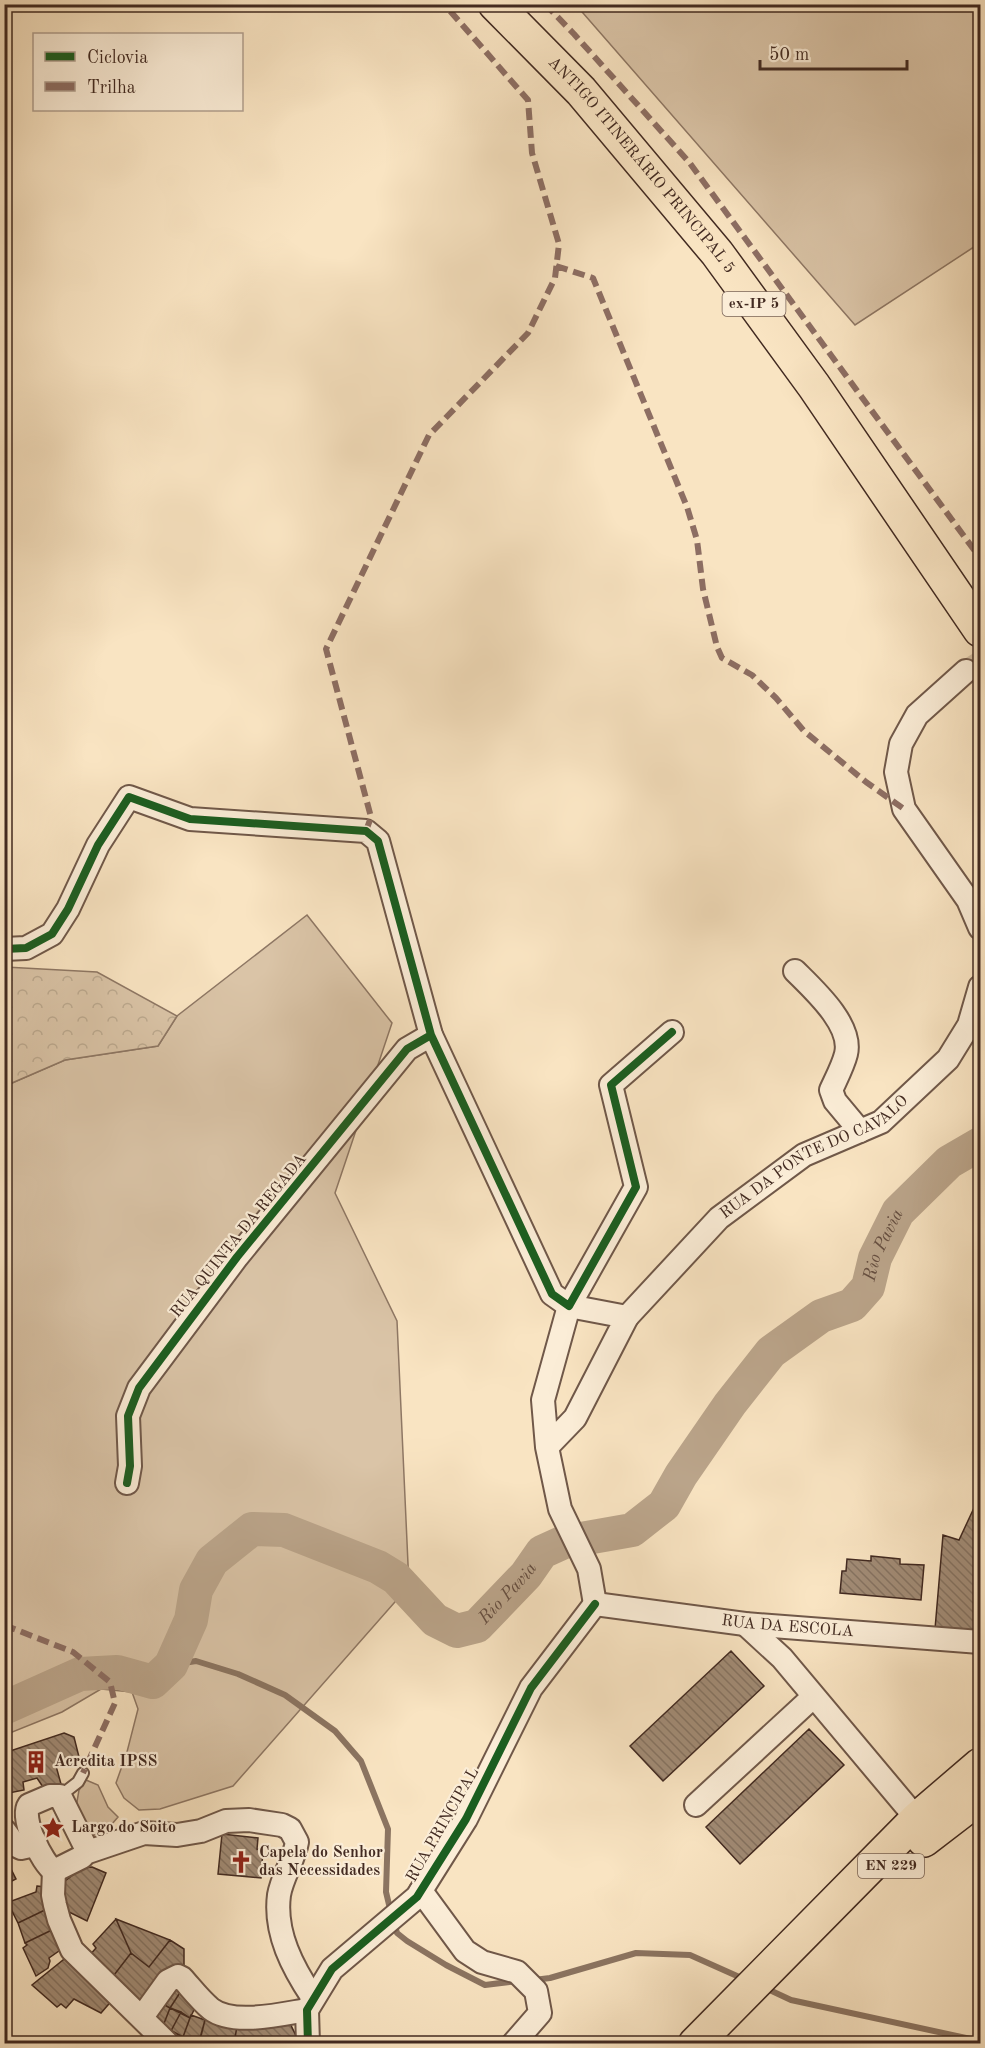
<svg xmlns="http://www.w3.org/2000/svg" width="985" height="2048" viewBox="0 0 985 2048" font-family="'Old Standard TT',serif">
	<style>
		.green { fill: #dac4a7; stroke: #8e7764; stroke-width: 1.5 }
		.forest { fill: url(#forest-crowns); stroke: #8e7764; stroke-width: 1.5 }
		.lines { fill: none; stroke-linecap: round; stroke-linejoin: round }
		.stream { stroke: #8b7461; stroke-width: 6 }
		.river { stroke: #bba58b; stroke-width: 34 }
		.building { fill: url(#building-back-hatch); stroke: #422a21; stroke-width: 1.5 }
		.minor-tunnel { stroke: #d4bfa2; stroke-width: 22; stroke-dasharray: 22 11; stroke-linecap: butt }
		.service-casing { stroke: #705849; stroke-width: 14 }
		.minor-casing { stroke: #705849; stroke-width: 26 }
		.primary-casing { stroke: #422a21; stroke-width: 36 }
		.trunk-casing { stroke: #422a21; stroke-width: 36 }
		.service { stroke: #fbedd7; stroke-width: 10 }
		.minor { stroke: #fbedd7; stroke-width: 22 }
		.primary { stroke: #f9e4c2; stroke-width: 33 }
		.trunk { stroke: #f9e4c2; stroke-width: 33 }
		.quiet { stroke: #8d6e63; stroke-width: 6; stroke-dasharray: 12 6; stroke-linecap: butt }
		.cycleway-casing { stroke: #fbedd7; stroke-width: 11 }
		.cycleway { stroke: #1b5e20; stroke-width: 8 }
		.labels { text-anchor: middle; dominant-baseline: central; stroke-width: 4.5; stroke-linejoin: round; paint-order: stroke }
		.shield { fill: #fbedd7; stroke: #7a6458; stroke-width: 1.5 }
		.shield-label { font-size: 15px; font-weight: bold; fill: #422a21 }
		.street-label { font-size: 16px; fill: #422a21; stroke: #fbedd7 }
		.poi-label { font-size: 16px; font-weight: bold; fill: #422a21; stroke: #fbedd7; text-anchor: start }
		.water-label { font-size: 18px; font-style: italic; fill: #664f41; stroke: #fbedd7 }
	</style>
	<defs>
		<pattern id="forest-crowns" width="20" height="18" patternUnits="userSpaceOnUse" patternTransform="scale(1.5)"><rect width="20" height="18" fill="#dac4a7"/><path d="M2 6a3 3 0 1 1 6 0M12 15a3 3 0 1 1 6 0" fill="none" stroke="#bca98f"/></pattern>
		<pattern id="building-back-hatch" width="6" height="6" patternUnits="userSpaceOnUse" patternTransform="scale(1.5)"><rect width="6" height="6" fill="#a18b75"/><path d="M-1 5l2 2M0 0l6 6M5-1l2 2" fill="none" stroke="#857260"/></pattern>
	</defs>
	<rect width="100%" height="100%" fill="#f9e4c2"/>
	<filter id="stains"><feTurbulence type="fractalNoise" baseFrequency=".00333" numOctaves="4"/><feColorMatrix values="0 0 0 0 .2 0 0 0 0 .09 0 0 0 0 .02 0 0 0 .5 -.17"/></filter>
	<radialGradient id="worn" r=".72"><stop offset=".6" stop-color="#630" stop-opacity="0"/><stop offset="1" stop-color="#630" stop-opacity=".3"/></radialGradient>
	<path class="green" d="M576 5H980V243L855 325Z
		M307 915 392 1023 335 1193 397 1321 409 1586 233 1786 160 1809 139 1810 124 1798 116 1783 127 1752 138 1709 132 1692 101 1689 62 1712 5 1735V1086L65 1060 158 1046 177 1016Z
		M86 1780 98 1785 108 1807 118 1817 105 1832 94 1835 89 1825 75 1813 79 1790Z"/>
	<path class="forest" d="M5 967 97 972 177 1016 158 1046 65 1060 5 1086Z"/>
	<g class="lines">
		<path class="stream" d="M171 1665 196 1661 238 1674 285 1695 335 1731 361 1761 388 1829 386 1892 391 1913
			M394 1922 397 1933 407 1941 446 1965 485 1985 517 1981
			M534 1980 550 1978 636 1953 690 1955 746 1980
			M763 1987 791 2000 980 2041"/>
		<path class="river" id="s1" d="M4 1708 80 1674 117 1672 153 1682 171 1665 191 1620 196 1590 212 1561 252 1529 284 1530 378 1567 396 1578 435 1620 457 1631 477 1626 526 1575 542 1552 564 1542 632 1530 664 1505 681 1475 730 1404 771 1352 821 1316 852 1305 868 1287 875 1258 898 1212 949 1162 980 1144"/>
	</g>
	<path class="building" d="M980 1495V1632L935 1629 943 1535 959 1540Z
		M871 1556 900 1559V1564L924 1565 921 1600 840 1593 842 1571H846L847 1559 871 1561Z
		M731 1651 764 1686 663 1781 630 1746Z
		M809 1729 844 1765 740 1864 706 1827Z
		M64 1733 74 1737 79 1757 56 1766 61 1784 45 1790 37 1778 23 1782 24 1790 9 1793 4 1786V1753Z
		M222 1834 258 1838 257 1849 263 1850 261 1878 218 1874Z
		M4 1855 16 1879 4 1885Z
		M92 1867 106 1873 87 1921 63 1909 65 1881 82 1868Z
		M37 1886 45 1887 48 1903 44 1906 47 1909 18 1923 9 1905V1902L36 1892Z
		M47 1909 56 1928 25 1943 18 1923Z
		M116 1919 131 1953 111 1979 89 1956 96 1948 93 1944Z
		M116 1919 170 1940 149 1967 131 1953Z
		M56 1928 66 1946 49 1958 50 1961 48 1968 36 1976 23 1948 27 1945 25 1943Z
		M170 1940 184 1949V1966L145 2008 111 1979 131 1953 149 1967Z
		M68 1956 114 1998 101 2013 74 1999 66 2008 61 2004 57 2007 32 1985Z
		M171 1980 183 1988 170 2008 156 2000Z
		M183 1988 198 2002 190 2018 170 2008Z
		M156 2000 170 2008 163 2026 150 2011Z
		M170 2008 181 2012 171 2031 163 2026Z
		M181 2012 190 2018 183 2037 171 2031Z
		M191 2015 205 2020 200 2038 183 2037Z
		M288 2019 298 2040 274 2044H234L237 2026Z
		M205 2020 237 2026 234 2044H199Z
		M163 2026 183 2037 200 2038 199 2044H174Z"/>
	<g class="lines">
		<path class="minor-tunnel" d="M966 671 980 662"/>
		<g class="service-casing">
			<path id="service" d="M60 1796 78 1782 83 1773"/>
		</g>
		<g class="minor-casing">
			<g id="minor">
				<path d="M966 671 917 715 901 744 896 772 904 809 968 900 980 928"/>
				<path d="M4 949 26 948 52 934 68 909 98 845 129 797 190 819 366 831 378 841 431 1035 552 1294 569 1306 636 1187 611 1085 672 1032"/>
				<path d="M795 971C814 990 853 1025 846 1054 843 1066 836 1079 831 1090L835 1101 860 1131"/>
				<path id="s2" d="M627 1317 719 1218 804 1155 881 1122 948 1059 969 1025 980 987"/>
				<path d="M547 1447 575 1418 627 1317 569 1306 543 1400 547 1447 560 1509 589 1569 595 1604"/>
				<path d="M127 1483 130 1466 128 1416 139 1388 237 1257 407 1049 431 1035"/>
				<path id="s3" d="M595 1604 745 1624 980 1642"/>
				<path d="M745 1624 782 1658 917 1819 924 1823H930"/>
				<path d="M696 1805 813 1697"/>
				<path d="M4 1830 15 1845 21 1848 30 1846 34 1840"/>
				<path d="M54 1871 82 1857 85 1853 144 1833 177 1835 201 1831 226 1821 249 1820 282 1825 290 1829 297 1842C294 1860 282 1877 279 1895 274 1933 293 1968 313 1998"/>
				<path d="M54 1871 53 1895 55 1905 59 1920 72 1950 168 2044"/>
				<path d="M54 1871C42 1863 20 1818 29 1805L50 1796H60L85 1846V1853"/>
				<path d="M421 1891 465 1951 482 1962 517 1972 536 1991 540 2013 513 2044"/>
				<path d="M142 2017 168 1981 178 1976 182 1978C191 1988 200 2000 211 2009 233 2026 282 2014 307 2010"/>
				<path d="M308 2044 307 2010 332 1969 417 1897 466 1819 531 1688 595 1604"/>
			</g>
		</g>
		<g class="primary-casing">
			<path id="primary" d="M924 1840 980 1797
				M695 2044 917 1819 980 1765"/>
		</g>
		<g class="trunk-casing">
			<g id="trunk">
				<path id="s4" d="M495 4 581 91 717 253 814 386 980 630"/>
			</g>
		</g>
		<use href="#service" class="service"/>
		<use href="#minor" class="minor"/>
		<use href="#primary" class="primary"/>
		<use href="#trunk" class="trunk"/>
		<path class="quiet" d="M545 4 574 34 689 162 980 558
			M556 266 593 278 687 507 697 540 703 589 717 647 722 658 752 675 776 698 804 731 866 782 904 809
			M366 831 371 817 326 649 429 435 528 333 555 278 559 244 532 153 528 100 444 4
			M4 1625 73 1652 110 1682 115 1703 83 1773"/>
		<g class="cycleway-casing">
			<path id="cycleway" d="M4 949 26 948 52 934 68 909 98 845 129 797 190 819 366 831 378 841 431 1035 552 1294 569 1306 636 1187 611 1085 672 1032
				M127 1483 130 1466 128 1416 139 1388 237 1257 407 1049 431 1035
				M308 2044 307 2010 332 1969 417 1897 466 1819 531 1688 595 1604"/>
		</g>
		<use href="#cycleway" class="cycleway"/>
	</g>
	<defs>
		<g id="building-bare" transform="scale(1.8)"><path d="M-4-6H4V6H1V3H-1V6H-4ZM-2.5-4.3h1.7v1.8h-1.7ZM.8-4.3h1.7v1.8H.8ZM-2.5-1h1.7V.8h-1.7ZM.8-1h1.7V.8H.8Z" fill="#8f2418" stroke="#fbedd7" stroke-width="2.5" paint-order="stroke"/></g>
		<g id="sight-bare" transform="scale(1.8)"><path d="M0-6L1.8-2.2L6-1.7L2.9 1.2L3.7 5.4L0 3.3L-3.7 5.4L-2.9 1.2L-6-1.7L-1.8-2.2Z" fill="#8f2418" stroke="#fbedd7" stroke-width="2.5" paint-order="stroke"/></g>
		<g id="church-bare" transform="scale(1.8)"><path d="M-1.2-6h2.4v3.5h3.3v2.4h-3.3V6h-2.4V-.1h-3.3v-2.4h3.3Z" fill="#8f2418" stroke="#fbedd7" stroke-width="2.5" paint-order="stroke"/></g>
	</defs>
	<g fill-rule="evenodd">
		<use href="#building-bare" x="36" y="1762"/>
		<use href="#sight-bare" x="53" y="1828"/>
		<use href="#church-bare" x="241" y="1862"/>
	</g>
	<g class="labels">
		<g class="shield">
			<rect x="722.5" y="292" width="63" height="24" rx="4.5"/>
			<rect x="858" y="1854" width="66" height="24" rx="4.5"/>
		</g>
		<g class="shield-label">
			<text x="754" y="304">ex-IP 5</text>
			<text x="891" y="1866">EN 229</text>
		</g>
		<g class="street-label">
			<text stroke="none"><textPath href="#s4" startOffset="218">ANTIGO ITINERÁRIO PRINCIPAL 5</textPath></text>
			<text stroke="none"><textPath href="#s2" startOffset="249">RUA DA PONTE DO CAVALO</textPath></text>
			<text transform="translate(239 1236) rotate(-51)">RUA QUINTA DA REGADA</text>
			<text stroke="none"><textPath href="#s3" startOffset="194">RUA DA ESCOLA</textPath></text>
			<text transform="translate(443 1825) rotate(-60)">RUA PRINCIPAL</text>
		</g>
		<g class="poi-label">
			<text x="54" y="1762">Acredita IPSS</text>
			<text x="71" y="1828">Largo do Soito</text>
			<text x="259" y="1853">Capela do Senhor<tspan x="259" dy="18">das Necessidades</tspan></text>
		</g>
		<g class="water-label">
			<text stroke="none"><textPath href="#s1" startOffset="1186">Rio Pavia</textPath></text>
			<text stroke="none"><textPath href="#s1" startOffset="648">Rio Pavia</textPath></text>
		</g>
	</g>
	<rect width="985" height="2048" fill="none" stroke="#f9e4c2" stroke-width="24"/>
	<rect x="6" y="6" width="973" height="2036" fill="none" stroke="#422a21" stroke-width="3"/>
	<rect x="12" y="12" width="961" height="2024" fill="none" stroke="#422a21" stroke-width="1.5"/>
	<rect x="33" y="33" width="210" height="78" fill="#fbedd7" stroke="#b19f8e" stroke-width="1.5"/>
	<rect x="45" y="52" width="30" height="9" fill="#1b5e20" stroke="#b19f8e" stroke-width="1.5"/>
	<text x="87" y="63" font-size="18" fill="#422a21">Ciclovia</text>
	<rect x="45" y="82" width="30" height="9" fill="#8d6e63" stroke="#b19f8e" stroke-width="1.5"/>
	<text x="87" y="93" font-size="18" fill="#422a21">Trilha</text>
	<path d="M760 60v9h147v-9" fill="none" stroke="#422a21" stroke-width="3"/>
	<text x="769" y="60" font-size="18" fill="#422a21" stroke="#fbedd7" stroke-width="4.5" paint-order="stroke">50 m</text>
	<rect width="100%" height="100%" filter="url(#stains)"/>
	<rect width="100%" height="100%" fill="url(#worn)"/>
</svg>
